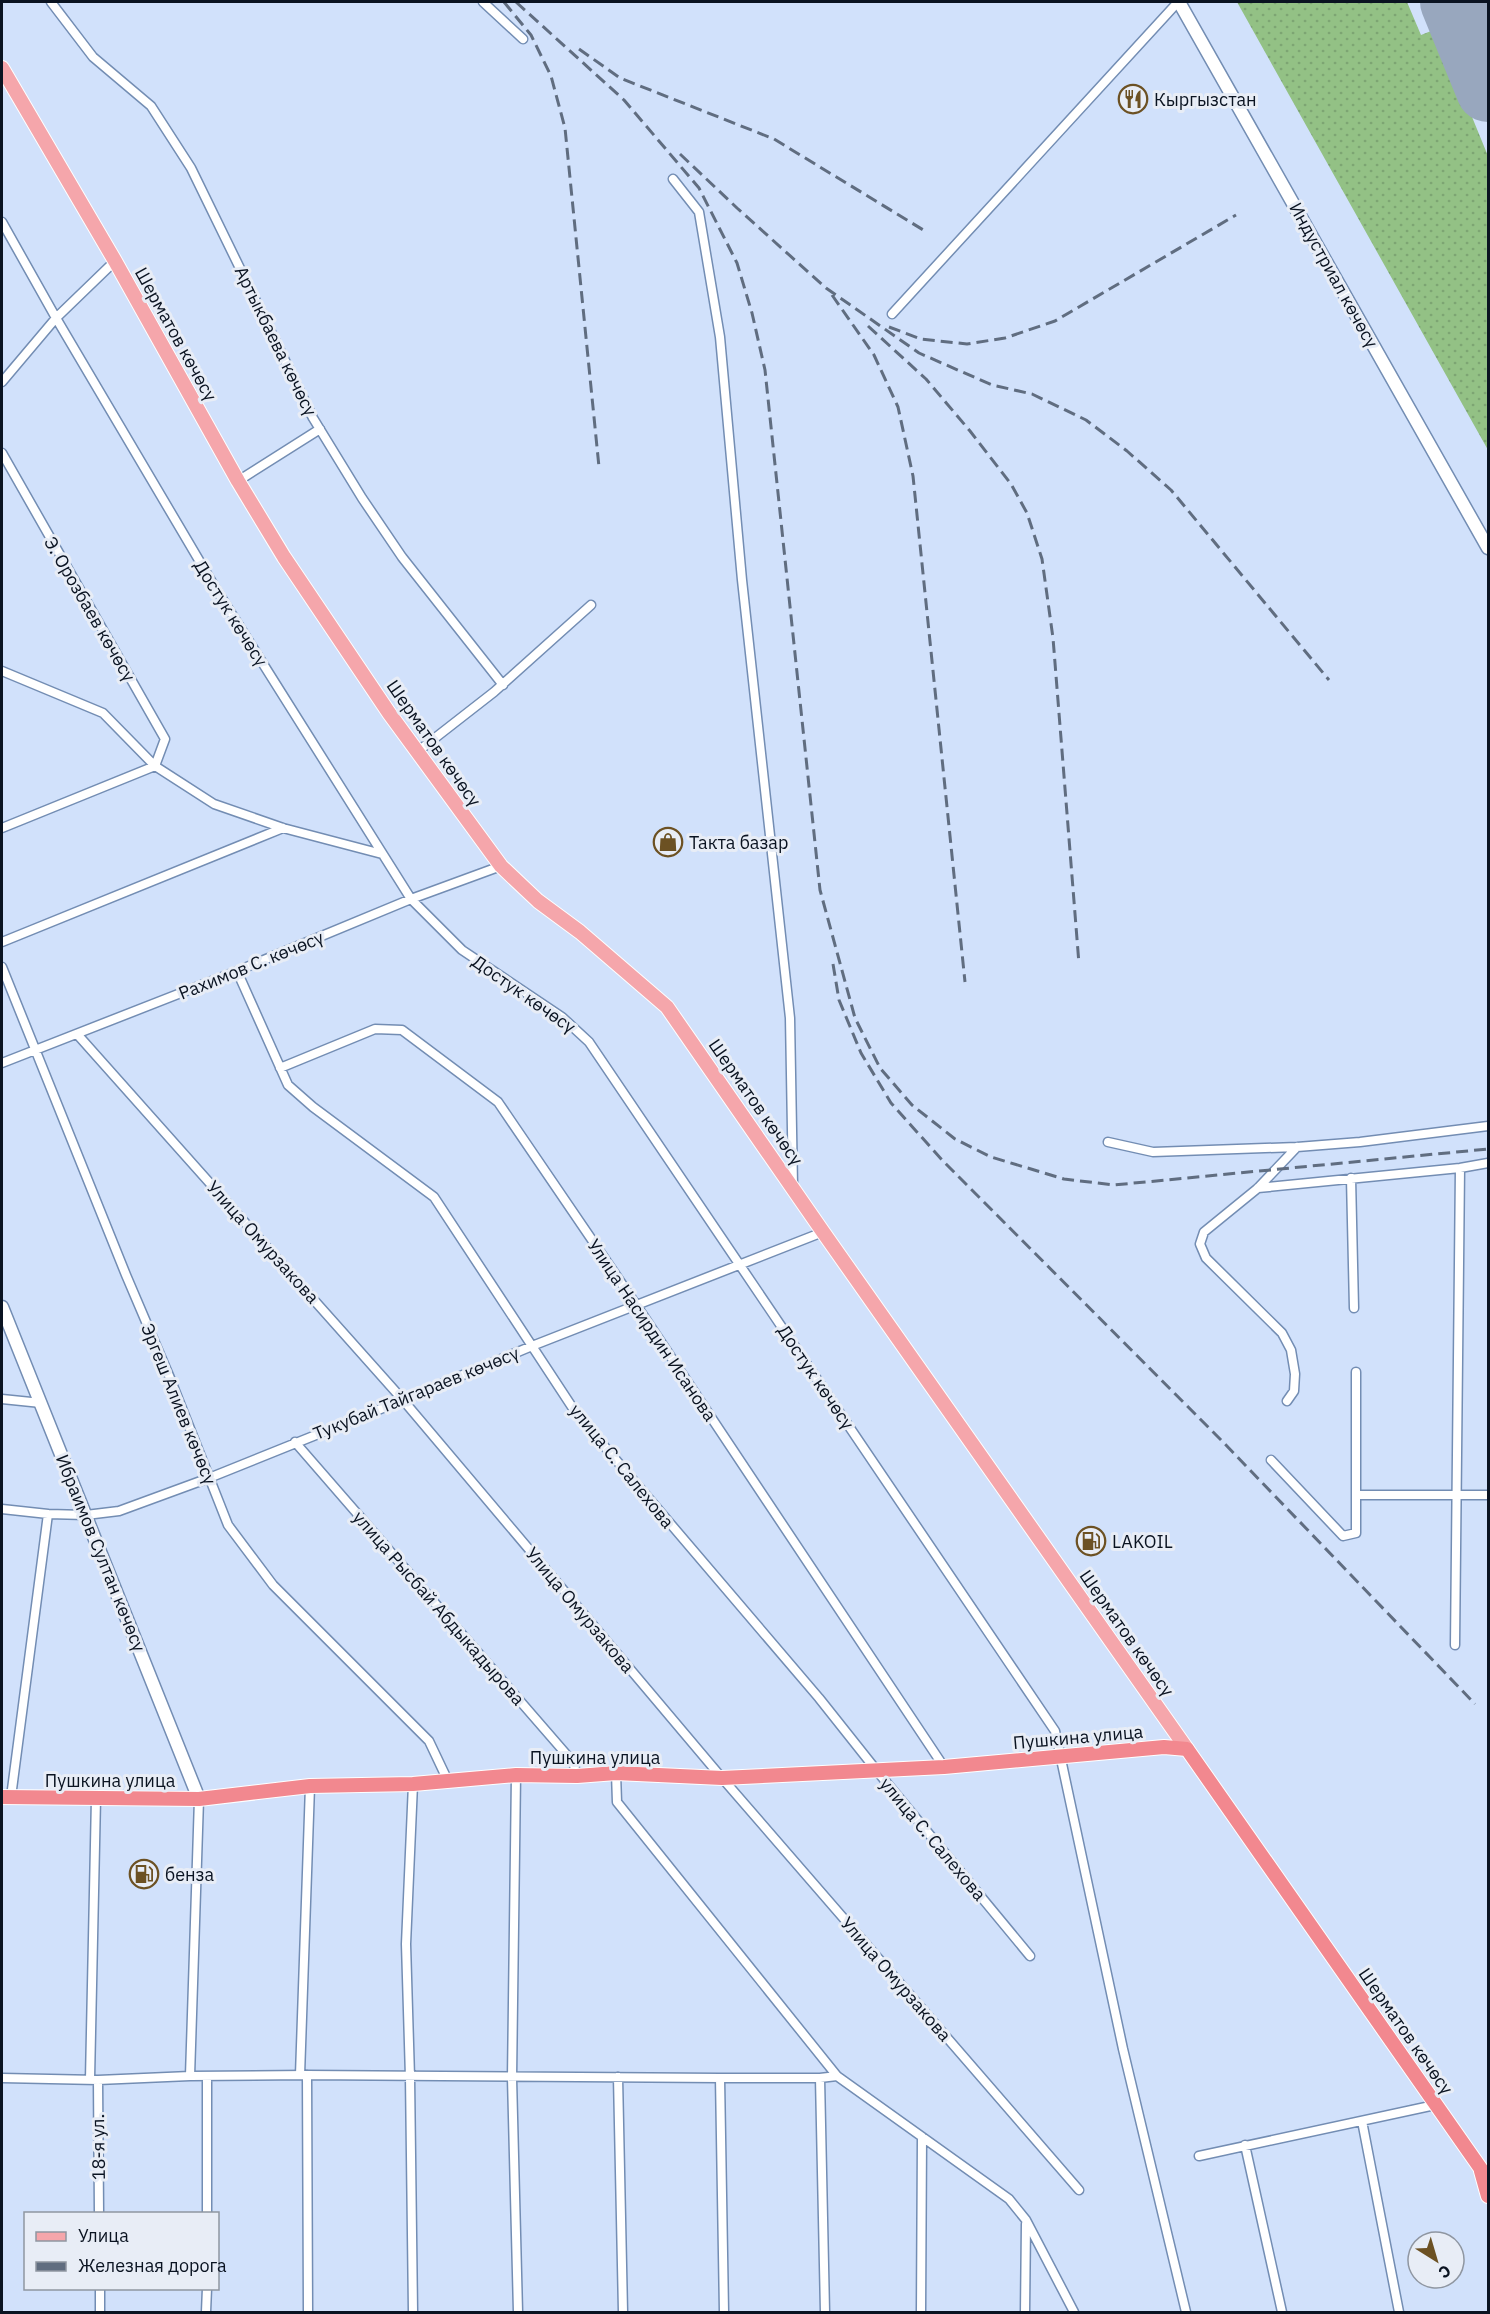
<svg xmlns="http://www.w3.org/2000/svg" width="1490" height="2314" viewBox="0 0 1490 2314" font-family="'IBM Plex Sans',sans-serif">
	<style>
		.grass { fill: url(#grass-dots) }
		.lines { fill: none; stroke-linecap: round; stroke-linejoin: round }
		.runway { stroke: #98a7be; stroke-width: 64 }
		.minor-casing { stroke: #738db3; stroke-width: 11 }
		.secondary-casing { stroke: #738db3; stroke-width: 15 }
		.primary-casing { stroke: #fff; stroke-width: 16 }
		.trunk-casing { stroke: #fff; stroke-width: 16 }
		.minor { stroke: #fff; stroke-width: 8 }
		.secondary { stroke: #fff; stroke-width: 12 }
		.primary { stroke: #f5a6ab; stroke-width: 14 }
		.trunk { stroke: #f2888f; stroke-width: 14 }
		.rail { stroke: #606d80; stroke-width: 3; stroke-dasharray: 12 6; stroke-linecap: butt }
		.labels { text-anchor: middle; dominant-baseline: central; stroke-width: 6; stroke-linejoin: round; paint-order: stroke }
		.poi-label { font-size: 18px; fill: #0a1321; stroke: #e8edf6; text-anchor: start }
		.street-label { font-size: 18px; fill: #0a1321; stroke: #e8edf6 }
	</style>
	<defs>
		<pattern id="grass-dots" width="8" height="8" patternUnits="userSpaceOnUse" patternTransform="scale(1.5)"><rect width="8" height="8" fill="#93c185"/><path d="M2 2h.1M6 6h.1" fill="none" stroke="#7da573" stroke-width="1.8" stroke-linecap="round"/></pattern>
	</defs>
	<rect width="100%" height="100%" fill="#d1e1fb"/>
	<path class="grass" d="M1237 2H1407L1421 35 1436 29 1488 156V450Z"/>
	<g class="lines">
		<path class="runway" d="M1452 2 1488 90"/>
		<g class="minor-casing">
			<path id="minor" d="M51 2 93 57 151 106 191 168 313 418 362 498 402 557 503 685
				M483 2 523 39
				M673 179 699 212 720 337 742 580 790 1018 793 1186
				M2 222 56 318 216 589 411 899 462 950 562 1017 589 1042 1055 1731 1123 2049 1186 2312
				M892 314 1178 2
				M2 382 56 318 115 261
				M2 453 165 739 155 766 2 828
				M238 481 320 429
				M2 671 103 713 155 766 214 804 283 828 382 854
				M417 752 494 692 591 605
				M2 942 283 828
				M2 967 126 1275 170 1378 228 1525 273 1585 429 1741 448 1781
				M237 971 288 1085 313 1107 434 1197 576 1413 819 1698 877 1771 1030 1956
				M77 1034 403 1400 722 1778 1079 2190
				M2 1063 237 971 411 899 501 866
				M280 1068 375 1029 402 1030 498 1102 637 1306 944 1767
				M1108 1142 1153 1152 1297 1147 1360 1142 1488 1126
				M1351 1178 1354 1308
				M1258 1188 1460 1168 1488 1163
				M2 1399 41 1403
				M1287 1401 1294 1391 1295 1374 1291 1350 1282 1333 1206 1258 1200 1244 1204 1232 1258 1188 1297 1147
				M295 1442 573 1762 577 1776
				M1271 1460 1343 1536 1356 1533V1372
				M1357 1495H1488
				M2 1509 48 1514 86 1515 119 1511 209 1478 403 1400 532 1346 823 1232
				M1455 1645 1460 1168
				M616 1773 617 1802 837 2076 1009 2199 1026 2220 1074 2312
				M516 1775 512 2078 518 2312
				M11 1797 48 1514
				M300 2075 310 1786
				M307 2075 308 2312
				M190 2076 199 1799
				M618 2077 623 2312
				M2 2078 98 2080 190 2076 307 2075 720 2078H820L837 2076
				M720 2078 724 2312
				M820 2078 825 2312
				M90 2079 96 1798
				M98 2080 99 2214
				M1362 2121 1399 2312
				M1245 2145 1282 2312
				M1199 2156 1435 2105
				M207 2214V2076
				M100 2288V2312
				M206 2312 207 2288
				M413 2312 410 2077 406 1944 413 1784
				M921 2312 922 2137
				M1025 2312 1026 2224"/>
		</g>
		<g class="secondary-casing">
			<path id="secondary" d="M1179 2 1488 548
				M2 1307 199 1799"/>
		</g>
		<g class="primary-casing">
			<path id="primary" d="M2 68 115 261 238 481 284 557 389 713 501 866 538 901 580 932 667 1007 823 1232 1187 1749"/>
		</g>
		<g class="trunk-casing">
			<path id="trunk" d="M2 1797 199 1799 310 1786 413 1784 516 1775 577 1776 616 1773 722 1778 944 1767 1164 1747 1187 1749 1488 2179
				M1481 2171 1488 2196"/>
		</g>
		<use href="#minor" class="minor"/>
		<use href="#secondary" class="secondary"/>
		<use href="#primary" class="primary"/>
		<use href="#trunk" class="trunk"/>
		<path class="rail" d="M504 2 531 35 551 76 565 128 599 467
			M516 2 624 100 699 188 737 263 752 313 765 370 820 890 855 1018 880 1068 912 1105 955 1139 991 1157 1064 1179 1114 1185 1488 1149
			M579 49 620 78 774 139 925 231
			M680 154 737 208 826 288 919 353 992 385 1032 394 1086 420 1127 451 1171 490 1329 680
			M832 295 874 355 898 407 913 476 965 982
			M868 326 926 379 970 431 1011 484 1027 513 1042 559 1053 638 1079 964
			M889 327 921 339 967 344 1005 338 1055 321 1236 215
			M833 964 839 1000 861 1053 891 1103 943 1161 1223 1442 1475 1704"/>
	</g>
	<defs>
		<g id="restaurant-ring" transform="scale(1.5)"><circle r="9.5" fill="#e8edf6" stroke="#6c5123" stroke-width="1.5"/><path d="M-5-6h1v4h1v-4h1v4h1v-4h1v5L-1.5 .5V6h-2V.5L-5-1ZM5-6V6H3V1.5H1.5Q1.5-4 5-6Z" fill="#6c5123"/></g>
		<g id="shop-ring" transform="scale(1.5)"><circle r="9.5" fill="#e8edf6" stroke="#6c5123" stroke-width="1.5"/><path d="M-5-2.5h2.3a2.7 3.5 0 0 1 5.4 0H5L5.5 6h-11ZM-1.5-2.5h3a1.5 2.3 0 0 0-3 0Z" fill="#6c5123"/></g>
		<g id="fuel-ring" transform="scale(1.5)"><circle r="9.5" fill="#e8edf6" stroke="#6c5123" stroke-width="1.5"/><path d="M-5.5-6h7V0h2V4h1.3V-2.5L3-4.5l.8-.8L6-3V5H2.5V1h-1V6h-7ZM-4.2-4.7v3.2H.2V-4.7Z" fill="#6c5123"/></g>
	</defs>
	<g fill-rule="evenodd">
		<use href="#restaurant-ring" x="1133" y="99"/>
		<use href="#shop-ring" x="668" y="842"/>
		<use href="#fuel-ring" x="1091" y="1541"/>
		<use href="#fuel-ring" x="144" y="1874"/>
	</g>
	<g class="labels">
		<g class="poi-label">
			<text x="1154" y="99">Кыргызстан</text>
			<text x="689" y="842">Такта базар</text>
			<text x="1112" y="1541">LAKOIL</text>
			<text x="165" y="1874">бенза</text>
		</g>
		<g class="street-label">
			<text transform="translate(1334 275) rotate(61)">Индустриал көчөсү</text>
			<text transform="translate(176 334) rotate(61)">Шерматов көчөсү</text>
			<text transform="translate(276 341) rotate(64)">Артыкбаева көчөсү</text>
			<text transform="translate(90 609) rotate(60)">Э. Орозбаев көчөсү</text>
			<text transform="translate(231 613) rotate(58)">Достук көчөсү</text>
			<text transform="translate(434 743) rotate(55)">Шерматов көчөсү</text>
			<text transform="translate(251 965) rotate(-22)">Рахимов С. көчөсү</text>
			<text transform="translate(524 994) rotate(35)">Достук көчөсү</text>
			<text transform="translate(756 1102) rotate(55)">Шерматов көчөсү</text>
			<text transform="translate(263 1242) rotate(48)">Улица Омурзакова</text>
			<text transform="translate(652 1330) rotate(56)">Улица Насирдин Исанова</text>
			<text transform="translate(816 1377) rotate(56)">Достук көчөсү</text>
			<text transform="translate(416 1393) rotate(-22)">Тукубай Тайгараев көчөсү</text>
			<text transform="translate(179 1404) rotate(68)">Эргеш Алиев көчөсү</text>
			<text transform="translate(622 1466) rotate(51)">улица С. Салехова</text>
			<text transform="translate(101 1553) rotate(68)">Ибраимов Султан көчөсү</text>
			<text transform="translate(439 1608) rotate(49)">улица Рысбай Абдыкадырова</text>
			<text transform="translate(580 1610) rotate(50)">Улица Омурзакова</text>
			<text transform="translate(1127 1633) rotate(55)">Шерматов көчөсү</text>
			<text transform="translate(1078 1737) rotate(-5)">Пушкина улица</text>
			<text x="595" y="1757">Пушкина улица</text>
			<text x="110" y="1780">Пушкина улица</text>
			<text transform="translate(933 1839) rotate(50)">улица С. Салехова</text>
			<text transform="translate(896 1979) rotate(49)">Улица Омурзакова</text>
			<text transform="translate(1406 2031) rotate(55)">Шерматов көчөсү</text>
			<text transform="translate(98 2147) rotate(-91)">18-я ул.</text>
		</g>
	</g>
	<rect width="1490" height="2314" fill="none" stroke="#0a1321" stroke-width="6"/>
	<rect x="24" y="2212" width="195" height="78" fill="#e8edf6" stroke="#8f96a1" stroke-width="1.5"/>
	<rect x="36" y="2232" width="30" height="9" fill="#f5a6ab" stroke="#8f96a1" stroke-width="1.5"/>
	<text x="78" y="2242" font-size="18" fill="#0a1321">Улица</text>
	<rect x="36" y="2262" width="30" height="9" fill="#606d80" stroke="#8f96a1" stroke-width="1.5"/>
	<text x="78" y="2272" font-size="18" fill="#0a1321">Железная дорога</text>
	<g transform="translate(1436 2260) rotate(143)"><circle r="28" fill="#e8edf6" stroke="#8f96a1" stroke-width="1.5"/>
	<path d="M0-4.5L10 22L0 15L-10 22Z" fill="#6c5123"/>
	<text y="-9" font-size="16" font-weight="bold" text-anchor="middle" fill="#0a1321">С</text>
	</g>
</svg>
